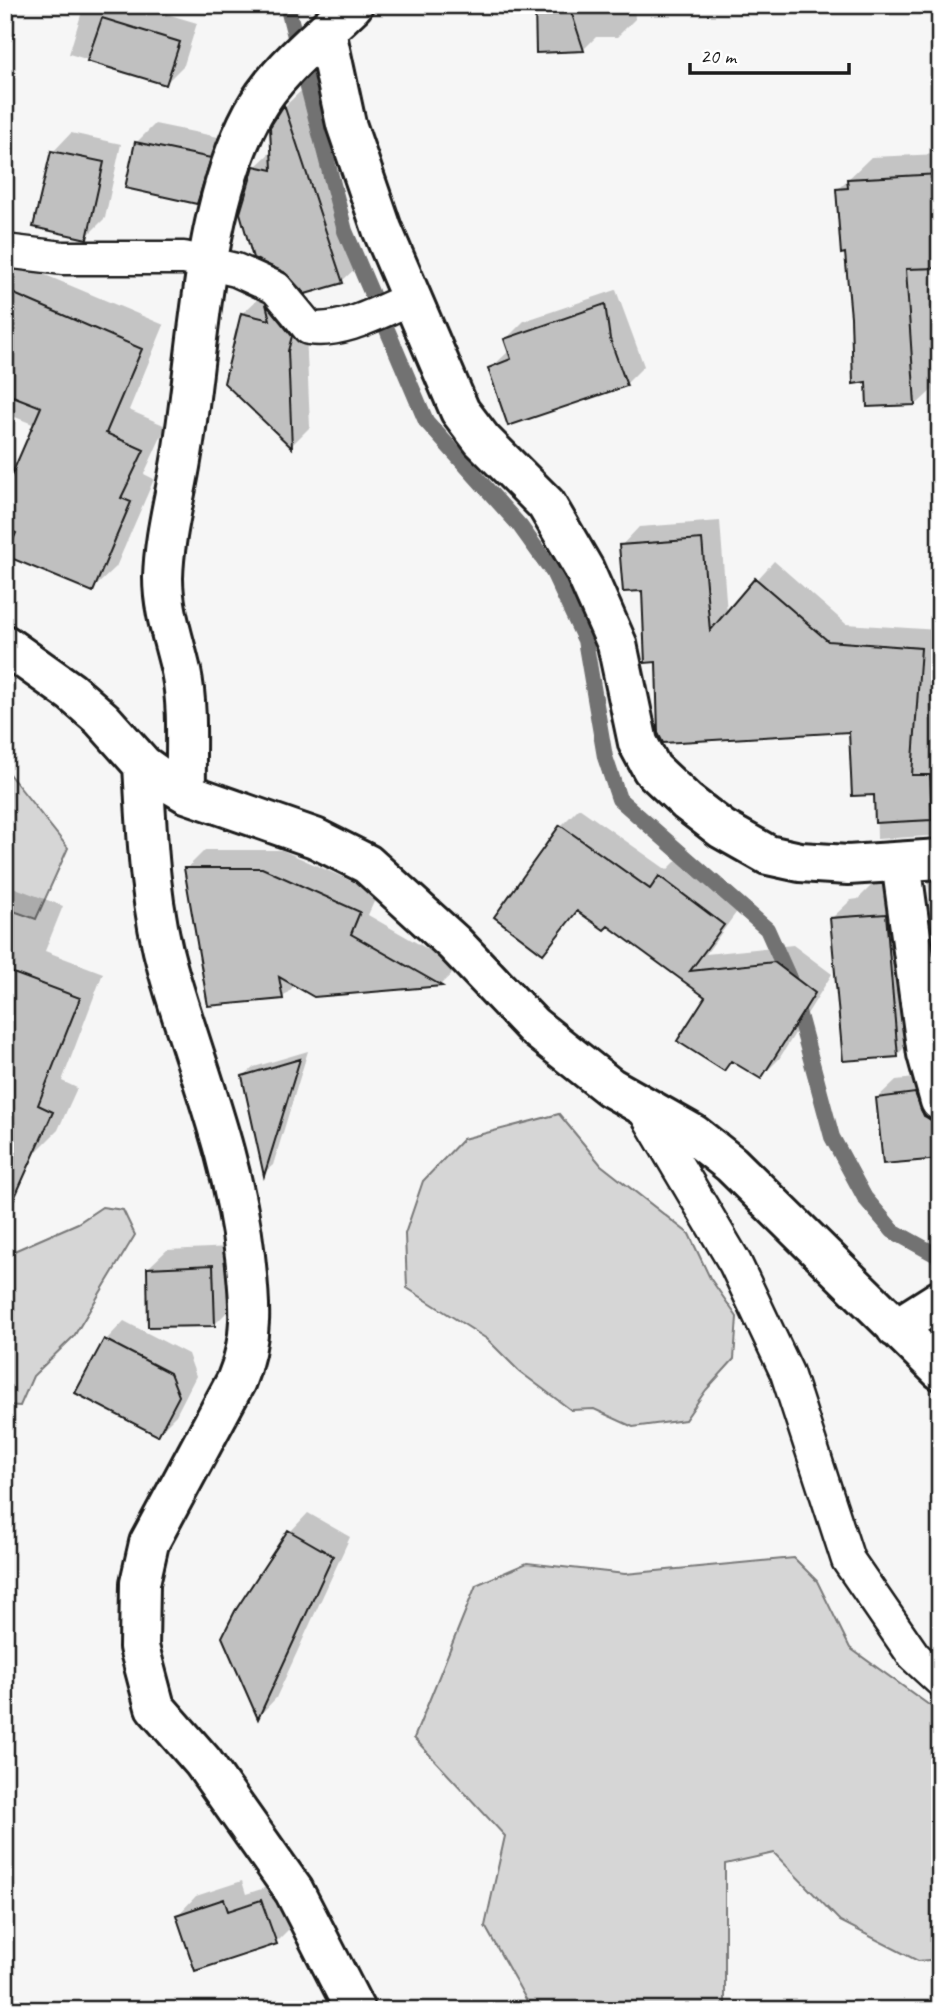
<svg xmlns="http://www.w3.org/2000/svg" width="945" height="2015" viewBox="0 0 945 2015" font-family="Caveat,sans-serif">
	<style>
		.green { fill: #d6d6d6; stroke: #797979; stroke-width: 2 }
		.shadow { fill: #0003 }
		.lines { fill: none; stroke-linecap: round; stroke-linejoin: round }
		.stream { stroke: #727272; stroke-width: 16 }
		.building { fill: #c0c0c0; stroke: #1c1c1c; stroke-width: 2 }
		.lane-casing { stroke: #1c1c1c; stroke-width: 37 }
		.street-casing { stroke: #1c1c1c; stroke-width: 44 }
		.lane { stroke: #fff; stroke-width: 32 }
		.street { stroke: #fff; stroke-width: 38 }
	</style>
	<rect width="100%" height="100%" fill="#f6f6f6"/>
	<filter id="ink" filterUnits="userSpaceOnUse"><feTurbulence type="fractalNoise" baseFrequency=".0143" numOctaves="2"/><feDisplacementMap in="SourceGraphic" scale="14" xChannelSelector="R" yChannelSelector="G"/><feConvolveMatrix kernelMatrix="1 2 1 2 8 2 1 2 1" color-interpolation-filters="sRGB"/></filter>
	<g filter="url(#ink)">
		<path class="green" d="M5 769 68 848 36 919 5 908Z
			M559 1114 601 1165 689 1234 710 1278 737 1317 734 1359 706 1390 685 1420 633 1427 594 1409 571 1410 519 1371 487 1339 407 1288 405 1234 423 1181 463 1139Z
			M102 1207 123 1210 135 1235 74 1336 33 1376 20 1406 5 1405V1255L78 1223Z
			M794 1558 817 1581 850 1648 940 1713V1959L918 1961 840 1921 774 1853 725 1864V2010H532L485 1926 505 1836 414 1738 476 1585 527 1563 625 1574Z"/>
		<path class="shadow" d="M84 5H168L167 14 197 23 184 65 166 83 69 54Z
			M537 5H634L635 19 617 37H596L583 50Z
			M303 89 361 263 342 281 305 292 255 167 273 150 272 128 285 106Z
			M155 124 228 139 216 183 197 202 136 143Z
			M71 133 121 144 105 218 86 237 53 152Z
			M940 154V266L929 267 940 373V454H934L932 390 918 403 869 405 868 380 853 317 838 189 871 157Z
			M5 258 164 325 129 410 166 426 144 474 154 479 116 567 92 590 18 532 35 425 5 413Z
			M616 290 644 366 626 384 490 369 510 350 506 339 524 321Z
			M261 296 306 331 310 427 292 445 226 383 242 314Z
			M720 521 727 613 774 561 846 624 939 630 940 828 932 836 877 839 876 793 851 730 657 661 644 589 621 546 639 527Z
			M579 808 667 870 678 859 741 906 706 954 793 945 832 974 779 1059 761 1077 733 1060 724 1069 707 997 608 924 579 911 543 952 561 826Z
			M205 850H282L378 893 368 915 459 967 441 984 314 995 295 985 282 998 186 869Z
			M898 867 916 1036 897 1055 832 918 851 900 858 899 876 881Z
			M940 870V972L928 882Z
			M5 884 63 906 45 951 103 973 62 1081 77 1088 58 1130 33 1155 5 1143Z
			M308 1051 273 1165 265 1172 244 1076 254 1067Z
			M934 1076 940 1090V1157L877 1098 896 1080Z
			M231 1247 233 1306 215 1324 148 1268 167 1250Z
			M124 1321 188 1354 196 1376 176 1415 157 1434 77 1393 106 1340Z
			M308 1513 350 1537 276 1698 259 1716 290 1532Z
			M242 1881 246 1894 280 1883 294 1924 276 1942 178 1915 196 1896Z"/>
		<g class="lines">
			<path class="stream" d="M287 5 345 231 426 421 520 526 553 572 585 640 605 757 619 799 767 929 789 978 832 1137 865 1198 893 1231 940 1257"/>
		</g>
		<path class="building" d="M535 5H569L584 51 536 53Z
			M102 18 180 42 166 85 87 61Z
			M284 105 343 283 305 294 284 272 253 258 240 213 254 166 272 170 270 127Z
			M135 142 211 158 197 204 125 188Z
			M51 151 104 162 87 239 33 227Z
			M940 174V268L906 269 915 405 867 407 866 382 853 384 851 317 845 253 841 254 836 189 848 188 847 179Z
			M5 290 142 349 106 433 144 450 121 498 131 502 93 592 6 556 16 533 5 528V490L41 407 5 393Z
			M266 304 292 336 288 351 292 448 224 383 241 313 270 320Z
			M605 304 610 339 627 386 508 426 488 368 511 359 504 339Z
			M702 539 710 631 755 578 828 641 921 648 912 775H930L932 820 875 823 874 795 852 796 849 732 663 743 658 733 656 662 645 663 642 591 623 592 619 545Z
			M560 825 650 889 659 876 724 925 690 971 774 962 815 993 761 1079 731 1061 724 1071 677 1041 705 997 608 926 604 930 577 911 543 954 494 917Z
			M184 868H262L360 912 351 934 442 986 314 997 279 977 283 999 208 1006Z
			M886 914 898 1057 843 1061 830 918Z
			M5 970 80 998 38 1105 53 1112 5 1219Z
			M300 1059 264 1176 242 1076Z
			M915 1093 924 1116 938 1122 940 1159 883 1164 876 1098Z
			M213 1265 215 1326 148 1327 147 1268Z
			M104 1339 170 1373 179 1396 158 1436 75 1393Z
			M288 1530 333 1556 258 1719 222 1637 235 1611Z
			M224 1899 228 1911 261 1900 277 1944 195 1971 176 1915Z"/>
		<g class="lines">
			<g class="lane-casing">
				<path id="lane" d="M5 251 63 258H184L236 270 276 288 309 328C343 333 381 311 412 298
					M642 1106 735 1263 787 1373 848 1560 914 1656 940 1680"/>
			</g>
			<g class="street-casing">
				<path id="street" d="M326 31 346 124 382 229 460 411 482 440 546 504 584 569 617 644 638 743 652 769 687 802 722 829 768 855 800 862 848 865 940 859
					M5 645 71 692 102 719 143 765 164 780 186 793 315 838 367 864 454 943 533 1026 610 1087 693 1134 731 1164 940 1370
					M143 765C147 834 149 903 168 970 196 1068 233 1153 245 1256 250 1301 254 1338 236 1381L149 1543 140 1583 139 1647 155 1707 203 1762 294 1891 355 2010
					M186 793C185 753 189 710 181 671 174 640 163 611 163 578 164 534 177 491 183 448 200 342 202 208 253 113 276 71 319 38 353 5
					M901 862 927 1054 940 1101
					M896 1328 940 1300"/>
			</g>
			<use href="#lane" class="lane"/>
			<use href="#street" class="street"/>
		</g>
	</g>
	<rect width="945" height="2015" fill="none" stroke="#fff" stroke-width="28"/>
	<rect x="14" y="14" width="917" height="1987" fill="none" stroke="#1c1c1c" stroke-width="2.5" filter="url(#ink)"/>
	<path d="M690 63v10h159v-10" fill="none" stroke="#1c1c1c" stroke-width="3.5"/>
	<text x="700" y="63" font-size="21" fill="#1c1c1c" stroke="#ffffff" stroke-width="5" paint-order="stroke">20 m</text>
</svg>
